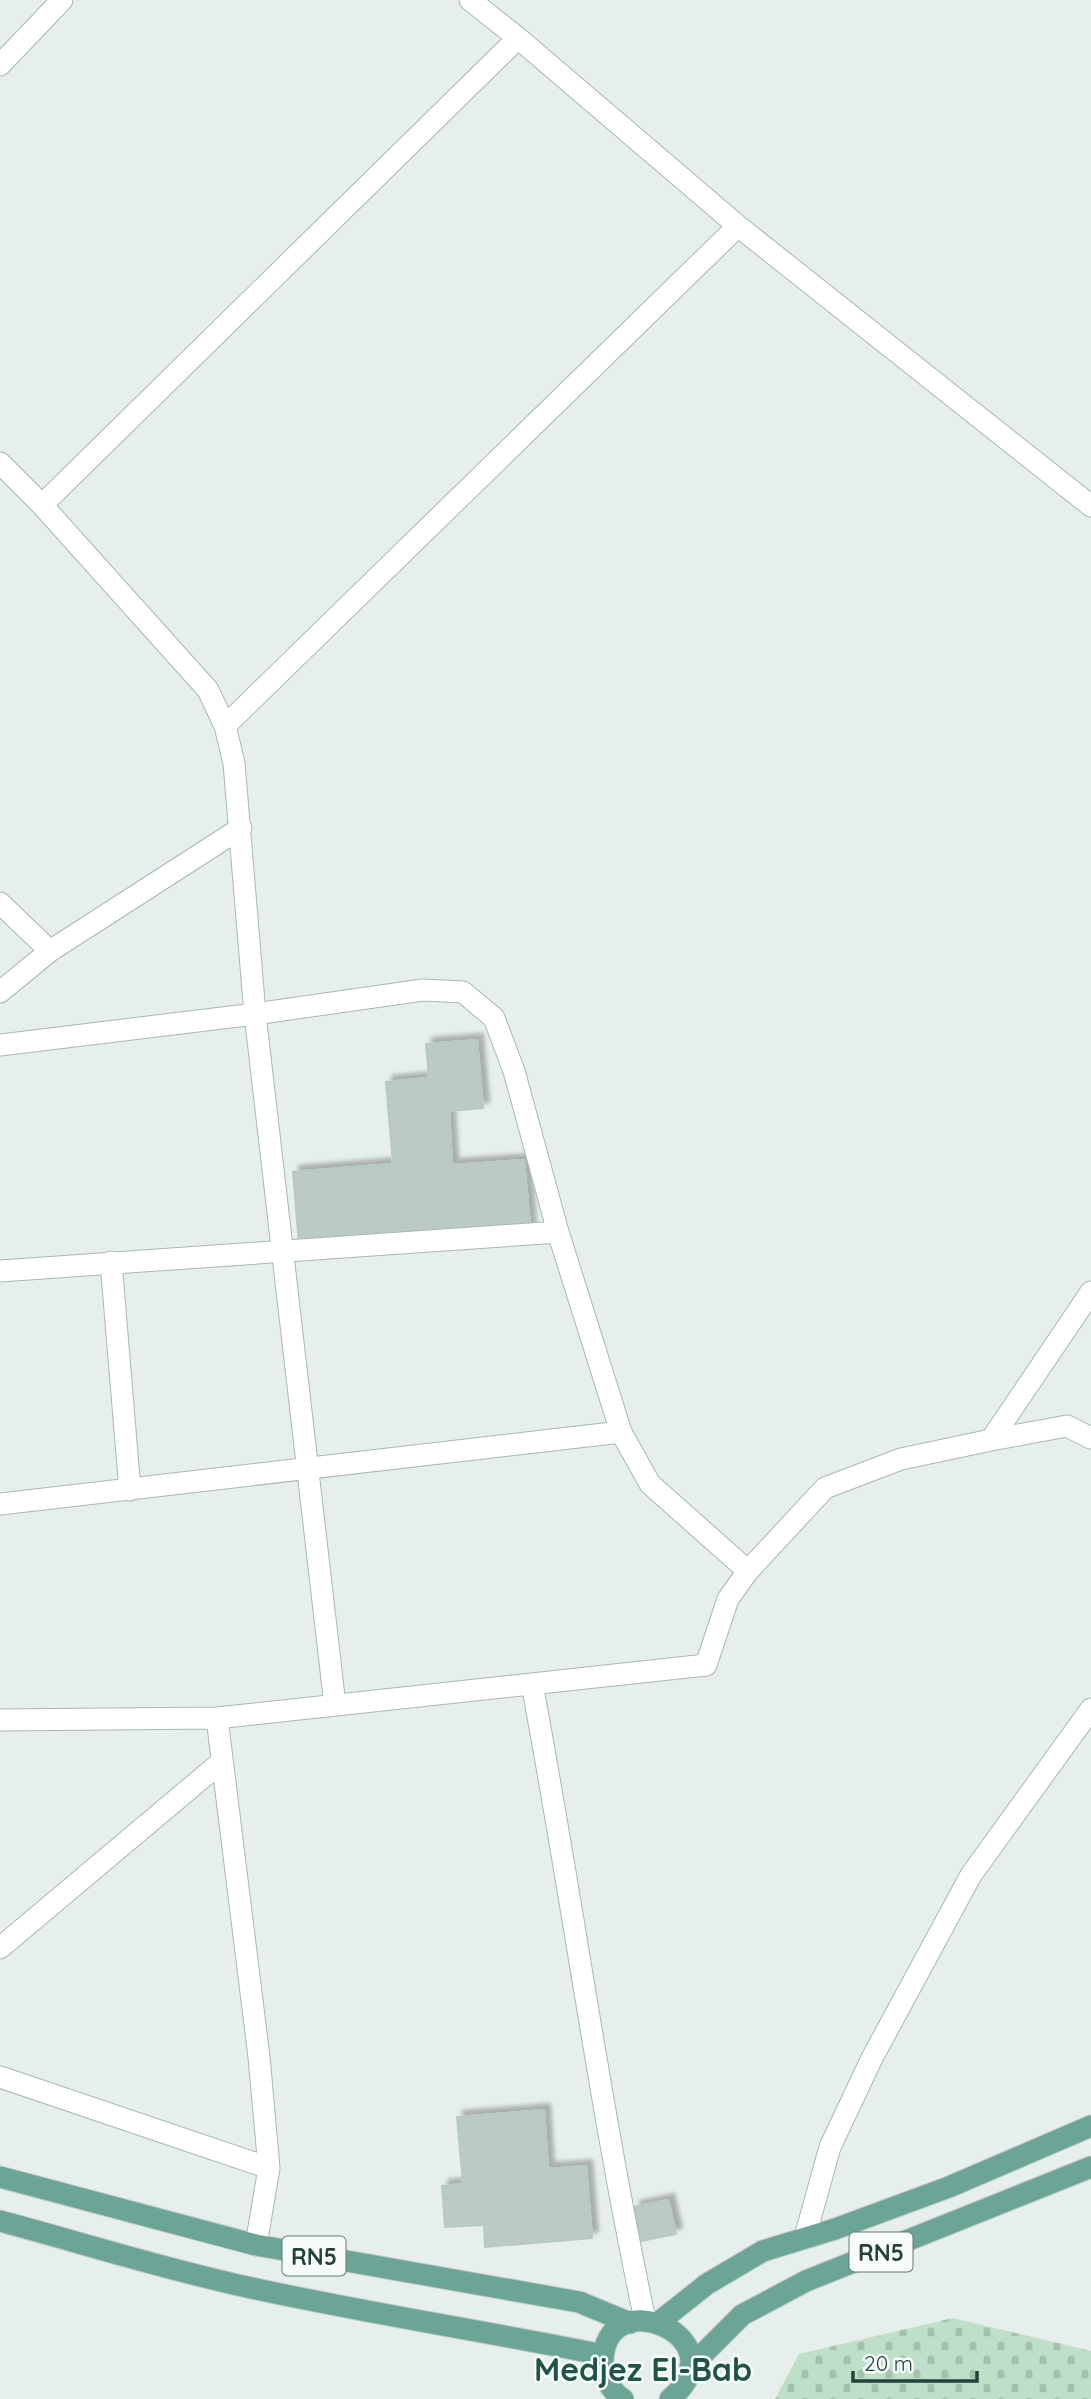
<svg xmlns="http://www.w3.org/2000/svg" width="1091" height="2399" viewBox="0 0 1091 2399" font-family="Quicksand,sans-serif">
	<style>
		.cemetery { fill: url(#cemetery-stones) }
		.building { fill: #bbcac4; stroke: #b8c9c2; stroke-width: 2; filter: url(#shadow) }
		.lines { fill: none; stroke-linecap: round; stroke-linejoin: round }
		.minor-casing { stroke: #a8b8b2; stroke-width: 23 }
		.major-casing { stroke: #c2cac8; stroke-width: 23 }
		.minor { stroke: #fff; stroke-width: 21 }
		.major { stroke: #6aa596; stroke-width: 21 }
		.labels { text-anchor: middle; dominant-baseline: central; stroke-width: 5; stroke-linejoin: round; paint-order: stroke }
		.shield { fill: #f7fbf9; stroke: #637a73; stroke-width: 2 }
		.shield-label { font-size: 23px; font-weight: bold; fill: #24423a }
		.district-label { font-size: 32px; font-weight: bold; fill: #1f5548; stroke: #f7fbf9 }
	</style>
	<defs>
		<pattern id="cemetery-stones" width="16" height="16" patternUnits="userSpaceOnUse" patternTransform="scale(1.75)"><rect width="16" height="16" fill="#bfe0c8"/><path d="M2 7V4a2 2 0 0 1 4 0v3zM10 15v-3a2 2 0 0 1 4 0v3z" fill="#a4c1ad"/></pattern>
		<filter id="shadow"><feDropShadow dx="6" dy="-6" stdDeviation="2" flood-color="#0004"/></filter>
	</defs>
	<rect width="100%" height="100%" fill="#e6efeb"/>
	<path class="cemetery" d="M953 2318 1091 2351V2399H775L799 2354Z"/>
	<path class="building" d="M477 1040 483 1108 449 1111 452 1165 524 1160 531 1237 300 1256 293 1172 393 1164 386 1082 429 1078 426 1044Z
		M544 2110 548 2169 586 2166 592 2238 485 2247 484 2225 445 2227 442 2186 463 2184 457 2117Z
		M668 2200 676 2234 641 2241 634 2207Z"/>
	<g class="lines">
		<g class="minor-casing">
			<path id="minor" d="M470 0 518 38 738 226 1091 506
				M0 65 62 0
				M0 463 42 505 208 690 225 726 234 763 255 1014 335 1705
				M42 505 518 38
				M225 726 738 226
				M0 903 50 951
				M0 992 50 951 241 828
				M0 1045 255 1014 423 990 463 992 494 1018 514 1071 558 1232 621 1432 650 1484 748 1571 728 1599 706 1665 217 1718 0 1720
				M111 1262 130 1490
				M0 1271 558 1232
				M991 1440 1091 1292
				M0 1504 621 1432
				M748 1571 825 1488 901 1459 991 1440 1067 1426 1091 1438
				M532 1684C572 1896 600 2109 645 2320
				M217 1718 259 2057 269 2168 256 2245
				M0 1948 220 1763
				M0 2077 269 2168
				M805 2237 830 2147 872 2058 971 1875 1091 1709"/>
		</g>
		<g class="major-casing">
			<path id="major" d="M0 2177 256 2245 579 2302 630 2323
				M0 2221C82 2243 164 2269 247 2287 365 2313 485 2331 603 2355
				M659 2322 707 2284 763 2251 835 2229 949 2187 1091 2126
				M690 2367 742 2315 806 2281 1091 2167
				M623 2399C611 2391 603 2378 603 2363 603 2278 743 2338 670 2399"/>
		</g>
		<use href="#minor" class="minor"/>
		<use href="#major" class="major"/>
	</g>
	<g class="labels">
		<g class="shield">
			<rect x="849.5" y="2232.5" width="63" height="39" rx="5"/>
			<rect x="282.5" y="2236.5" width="63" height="39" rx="5"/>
		</g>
		<g class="shield-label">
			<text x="881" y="2252">RN5</text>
			<text x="314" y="2256">RN5</text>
		</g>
		<g class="district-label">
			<text x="643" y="2369">Medjez El-Bab</text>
		</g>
	</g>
	<path d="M853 2371v10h124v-10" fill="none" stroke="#24423a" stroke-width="3.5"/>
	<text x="864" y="2371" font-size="21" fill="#24423a" stroke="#f7fbf9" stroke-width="5" paint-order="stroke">20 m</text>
</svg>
